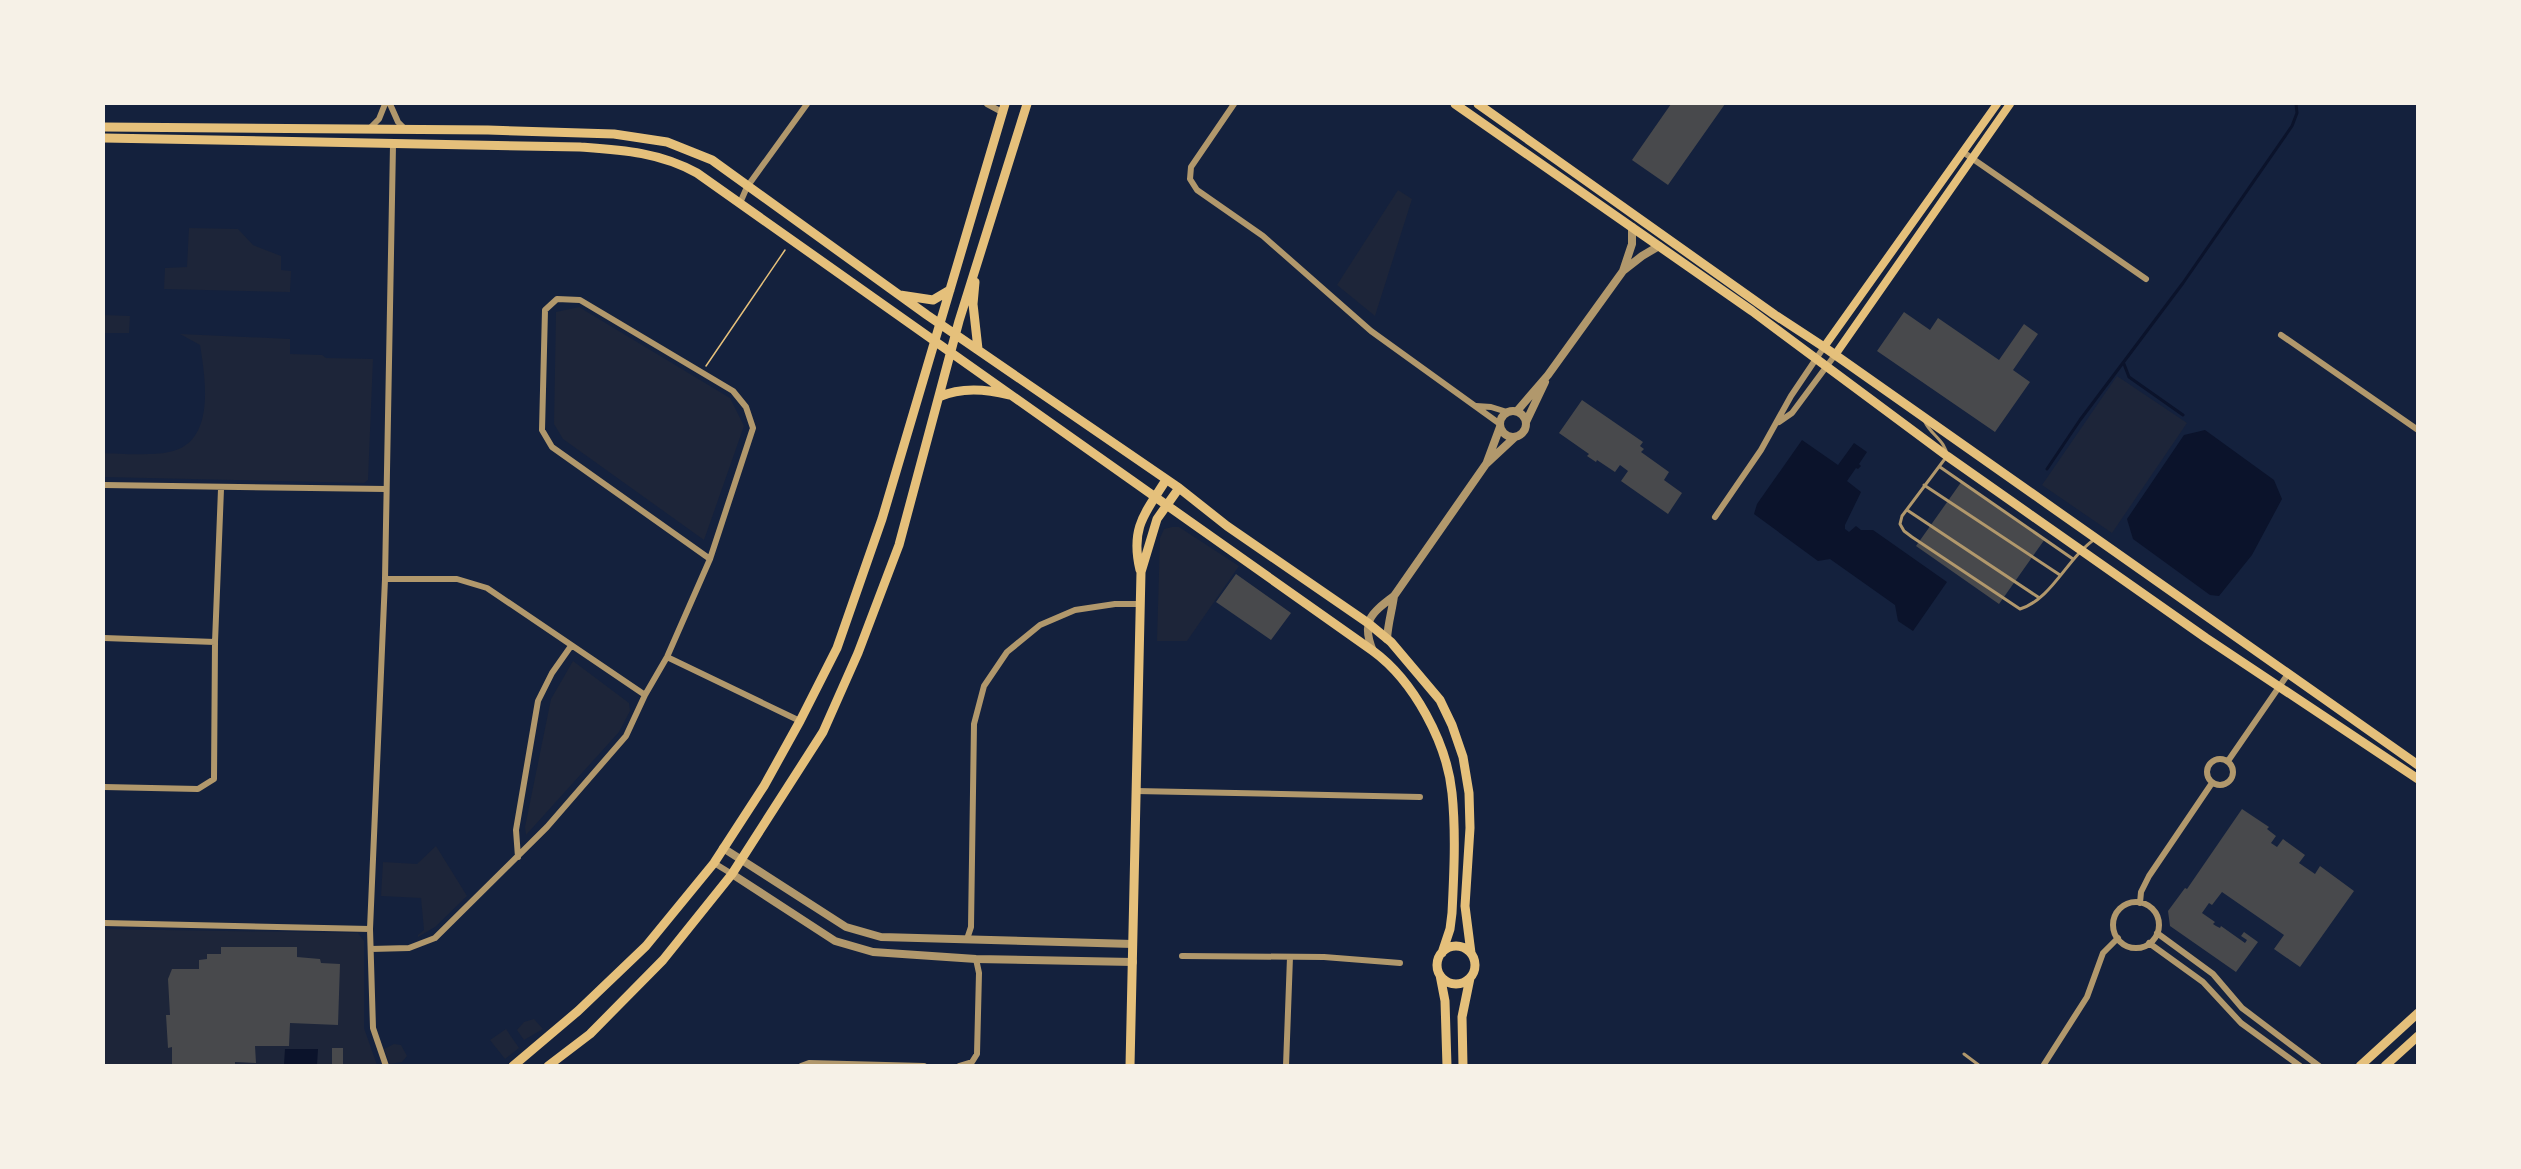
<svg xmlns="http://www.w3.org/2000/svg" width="2521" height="1169" viewBox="0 0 2521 1169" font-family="'Roboto Condensed',sans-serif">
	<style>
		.green { fill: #1d2539 }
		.water { fill: #0b132b }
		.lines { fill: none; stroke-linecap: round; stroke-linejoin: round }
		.stream { stroke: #0b132b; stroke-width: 3 }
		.building { fill: #48494c }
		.path { stroke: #e5c07b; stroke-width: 1.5 }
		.service { stroke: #b1986c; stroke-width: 3 }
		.minor { stroke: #b1986c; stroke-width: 6 }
		.tertiary { stroke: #b1986c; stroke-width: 8 }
		.secondary { stroke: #e5c07b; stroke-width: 8 }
		.primary { stroke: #e5c07b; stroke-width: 9 }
	</style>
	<rect width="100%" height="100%" fill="#14213d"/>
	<path class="green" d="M1398 190 1412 199 1375 316 1337 285Z
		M189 228 238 229 253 245 281 256V270L291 271 290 292 164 289 165 268 187 267Z
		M579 307 730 398 744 426 704 540 563 439 554 424 556 312Z
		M104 315 130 316 129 333H104Z
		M180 334 290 339V354L322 355 326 358 373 359 368 480 364 483 104 477V453C120 454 158 456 173 451 216 439 205 377 200 345Z
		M2117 376 2187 423 2112 533 2042 485Z
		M1172 527H1179L1239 566 1187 641H1157L1160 538 1164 529Z
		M573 661 629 703 630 711 619 732 526 835 525 827 551 699Z
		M436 846 467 896 435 927 418 937V935L424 930 421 898 381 896 383 862 417 864Z
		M104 929 358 933 364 941V1028L377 1065 104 1066Z
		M534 1019 543 1029 524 1040 517 1030 524 1022Z
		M506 1029 519 1048 505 1059 490 1040Z
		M394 1044 401 1045 407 1056 402 1062 390 1064 384 1049Z"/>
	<path class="water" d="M2205 430 2274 480 2282 499 2252 555 2219 596 2210 595 2133 539 2127 519 2184 435Z
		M1802 440 1838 465 1854 443 1867 452 1859 464 1861 466 1858 469 1856 468 1847 481 1861 492 1845 525V529L1849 532 1856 526 1861 530H1873L1947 582 1913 631 1898 621 1895 605 1830 559 1818 561 1754 514 1757 504Z
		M285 1049H318L317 1065H284Z"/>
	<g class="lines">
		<path class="stream" d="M2124 364 2129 377 2183 415
			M2047 469 2080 420 2183 283 2292 126 2297 113 2296 104"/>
	</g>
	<path class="building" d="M1671 104H1725L1668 185 1632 160Z
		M1904 312 1930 330 1938 318 1999 360 2024 324 2038 334 2013 370 2030 382 1995 432 1877 351Z
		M1582 400 1643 442 1640 446 1644 449 1641 452 1669 472 1664 480 1682 493 1668 514 1621 481 1628 471 1620 465 1615 472 1597 460 1596 462 1587 456 1589 454 1559 433Z
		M1962 481 2045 539 1999 604 1916 546Z
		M1236 574 1291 613 1271 640 1216 602Z
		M2242 809 2269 827 2267 829 2276 836 2271 843 2277 847 2283 839 2305 855 2299 863 2315 874 2320 866 2354 891 2300 967 2274 949 2284 935 2222 892 2212 905 2209 903 2202 913 2215 922 2213 924 2216 926 2220 928 2221 926 2245 943 2247 940 2241 936 2244 932 2258 942 2236 972 2170 926 2168 911 2185 888 2187 889Z
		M221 947H297V957L320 959 321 963 340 964 338 1025 290 1023 289 1046H255L256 1063 235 1062V1066H172V1047L168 1048 166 1015H170L168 979 172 969H199V960L207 959V954H221Z
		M332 1048H343V1066H332Z"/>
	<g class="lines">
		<path class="path" d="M706 366 785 250"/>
		<path class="service" d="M1925 422C1931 435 1946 441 1947 456L1902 516 1900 524 1904 531 1912 537 2020 609C2052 599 2067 558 2095 539
			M1940 467 2073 559
			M1924 485 2060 575
			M1907 510 2038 597
			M1964 1054 1980 1066"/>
		<path class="minor" d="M390 104 398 122 405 129
			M987 104 1002 112
			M1234 104 1191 167 1190 179 1197 190 1263 236 1371 331 1500 424
			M369 129 379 119 385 104
			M1963 152 2146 279
			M740 203 747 187 807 104
			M2281 335 2418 430
			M1476 406 1491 407 1507 412
			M1779 422 1792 413 1835 355
			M104 485 386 489
			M1715 517 1761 450 1791 396 1824 347
			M385 579H457L487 588 645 695
			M104 638 215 642
			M667 657 800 721
			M2207 772a13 13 0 1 1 26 0a13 13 0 1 1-26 0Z
			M2228 761 2288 674
			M104 787 198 789 214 779 215 642 221 489
			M1136 791 1420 797
			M518 857 516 830 538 701 552 673 571 646
			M714 863 732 874
			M2113 925a23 23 0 1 1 46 0a23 23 0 1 1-46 0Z
			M2140 903 2141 892 2149 876 2212 783
			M104 923 370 929
			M2157 933 2213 974 2242 1008 2319 1066
			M967 939 971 927 974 724 984 686 1007 652 1040 625 1075 610 1115 604H1140
			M2149 943 2203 982 2241 1023 2300 1066
			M371 949 409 948 435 938 547 827 626 736 645 695 667 657 710 559 753 428 746 407 733 391 580 300 557 299 545 310 542 430 552 447 710 559
			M1182 956 1324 957 1400 963
			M386 1066 373 1028 370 929 385 579 393 145
			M801 1066 809 1063 924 1066
			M959 1066 972 1062 977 1054 979 973 976 959
			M1286 1066 1290 957
			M2043 1066 2087 997 2103 953 2118 938"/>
		<path class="tertiary" d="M1624 270 1642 256 1659 246
			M1500 424a13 13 0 1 1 26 0a13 13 0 1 1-26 0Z
			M1517 411 1548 375 1623 271 1632 244V227
			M1526 422 1545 382
			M1487 462 1500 427
			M1387 639C1388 623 1392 611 1394 596
			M1373 651C1361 622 1370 614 1394 596L1486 464 1515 437
			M723 848 846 927 881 937 1133 944
			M732 874 835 941 873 952 976 959 1133 962"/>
		<path class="secondary" d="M1824 347 1997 104
			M1835 355 2010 104"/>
		<path class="primary" d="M1455 104 1752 311 1947 456 2206 638 2418 779
			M1478 104 1775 315 1824 347 2418 765
			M104 127 488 130 614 134 667 142 712 160 927 315 1179 488 1227 526 1368 623 1391 642 1440 700 1452 725 1463 757 1469 793 1470 828 1465 906 1471 953
			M104 138 580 147C622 150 659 152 697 173L1373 651C1414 681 1447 743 1452 793 1456 832 1454 873 1452 913L1450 929 1442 953
			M975 282 973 304 978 349
			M900 295 933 300 950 290
			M939 397C961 387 986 389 1009 395
			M1140 570C1130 528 1145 513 1166 480
			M1437 965a19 19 0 1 1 38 0a19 19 0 1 1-38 0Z
			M1440 975 1445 1001 1447 1066
			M513 1066 578 1011 646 946 714 863 764 786 800 721 837 648 882 519 1005 104
			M548 1066 590 1034 663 960 732 874 823 732 858 653 899 545 959 321 1027 104
			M1130 1066 1141 572 1157 519 1179 488
			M1463 1066 1462 1017 1470 978
			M2360 1066 2418 1013
			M2385 1066 2418 1036"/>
	</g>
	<rect width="2521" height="1169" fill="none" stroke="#f6f1e7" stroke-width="210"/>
</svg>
